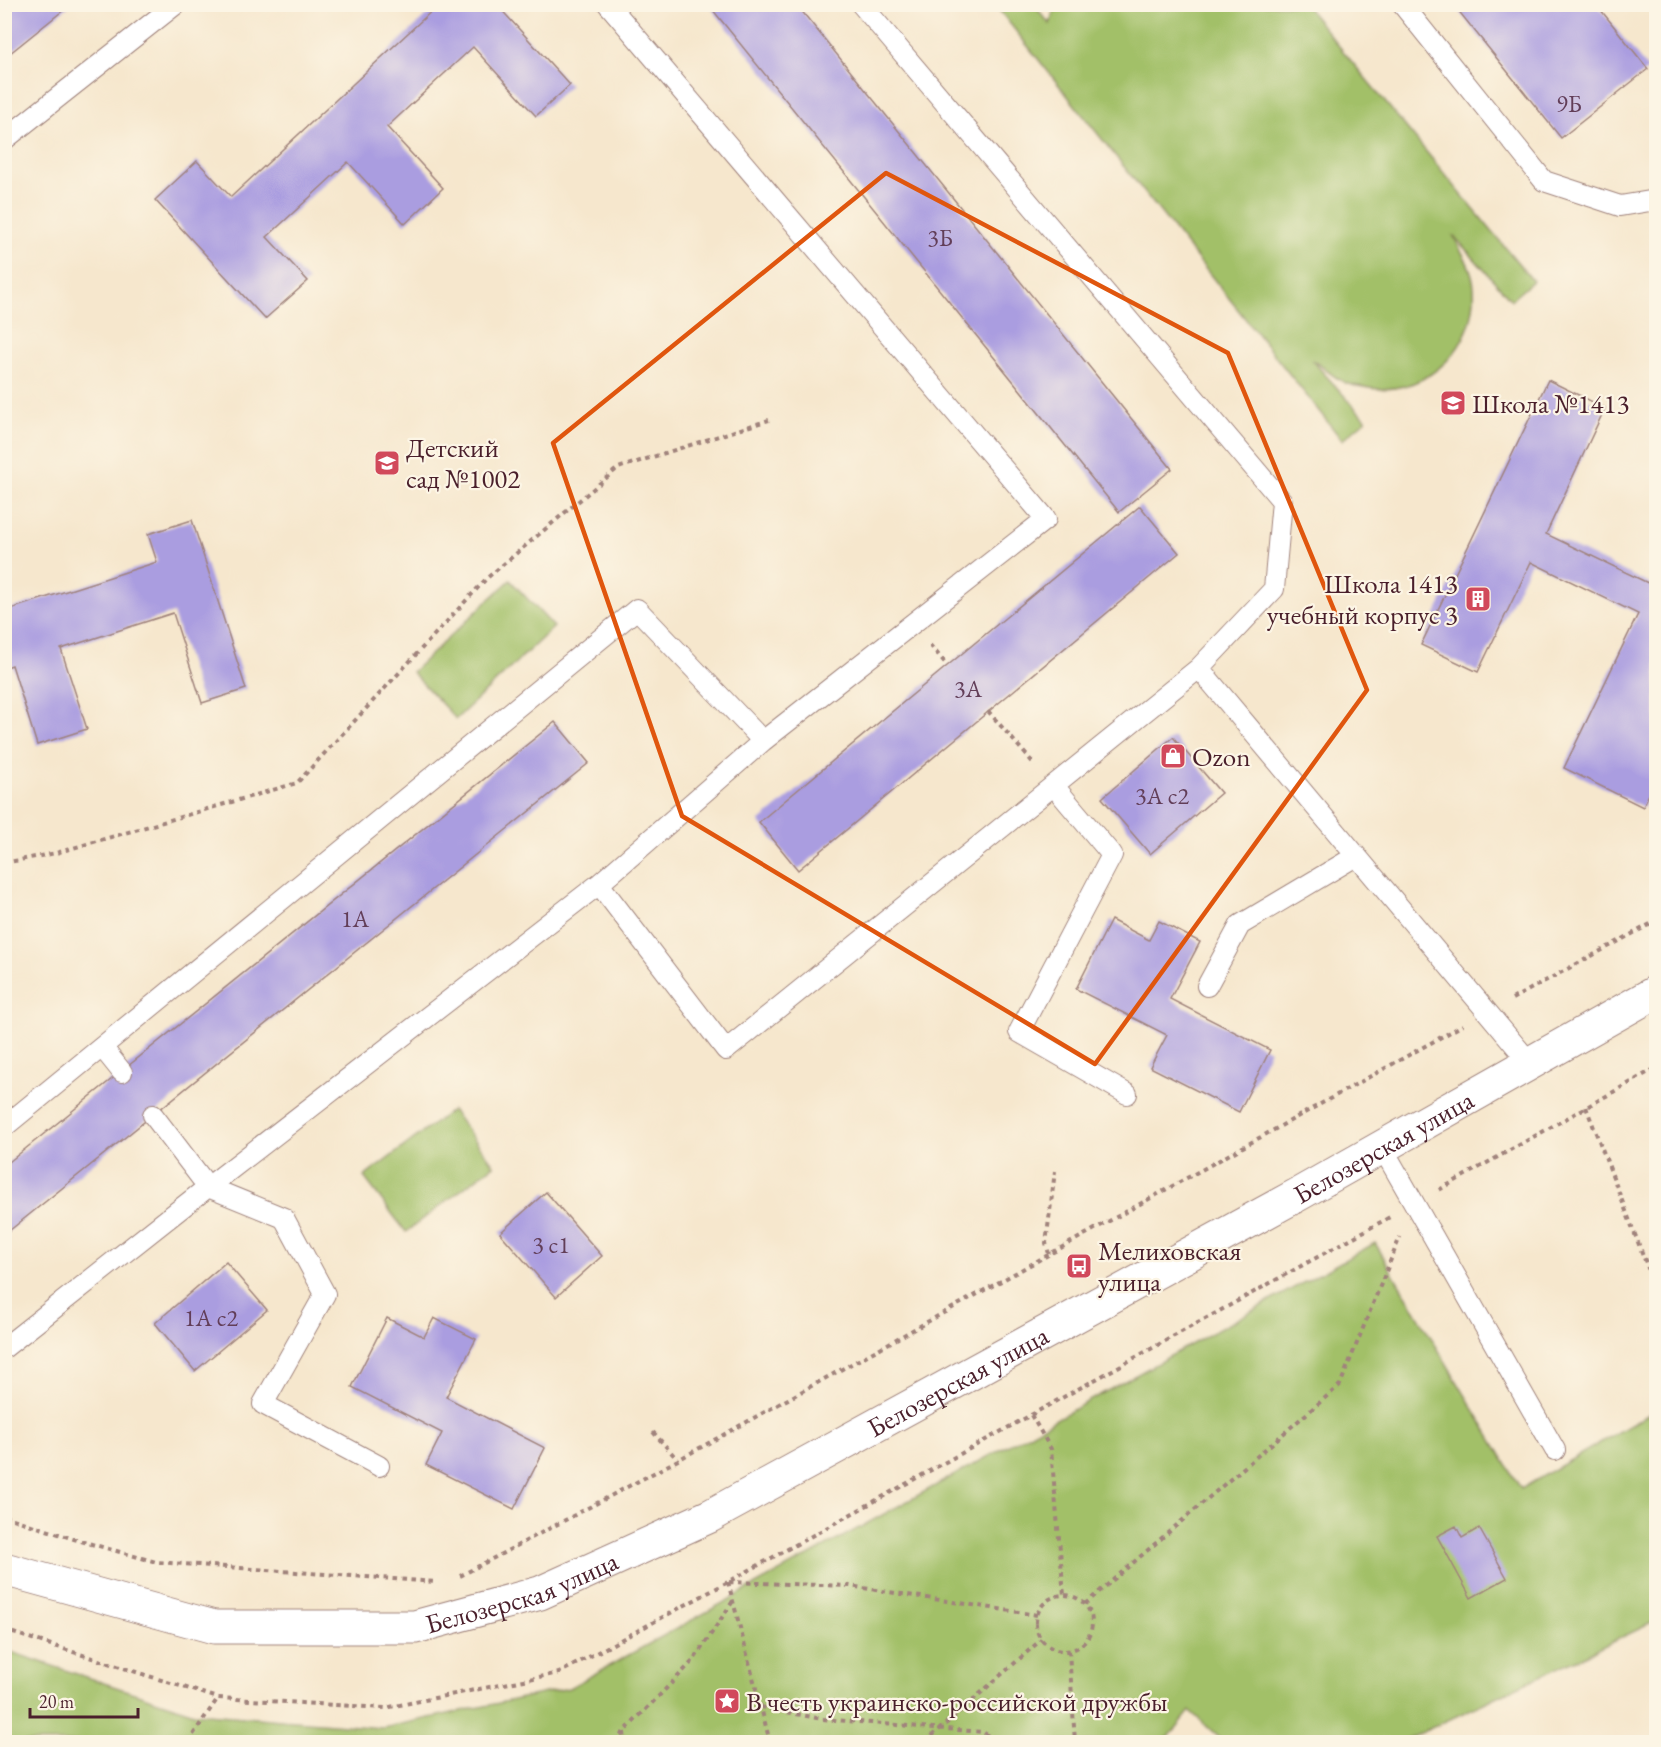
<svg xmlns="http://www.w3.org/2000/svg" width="1661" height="1747" viewBox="0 0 1661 1747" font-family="'EB Garamond',serif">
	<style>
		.green { fill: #a2c068; stroke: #76704a; stroke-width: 1.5 }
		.building { fill: #aa9de0 }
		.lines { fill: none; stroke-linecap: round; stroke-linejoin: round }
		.service-casing { stroke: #a0837c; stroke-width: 22 }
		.tertiary-casing { stroke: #a0837c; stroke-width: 35 }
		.path { stroke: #a0837c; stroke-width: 4; stroke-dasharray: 4.5 4.5; stroke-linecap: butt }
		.service { stroke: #fff; stroke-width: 20 }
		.tertiary { stroke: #fff; stroke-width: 33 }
		.marked { fill: none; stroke: #e0560e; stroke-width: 4.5; stroke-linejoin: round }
		.labels { text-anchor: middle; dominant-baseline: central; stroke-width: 4.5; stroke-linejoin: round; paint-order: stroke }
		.number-label { font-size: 24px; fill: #623e58 }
		.poi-label { font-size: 27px; fill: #4a1f2b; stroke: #fcf5e5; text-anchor: start }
		.street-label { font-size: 27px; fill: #4a1f2b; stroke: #fcf5e5 }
	</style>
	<rect width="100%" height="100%" fill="#fcf5e5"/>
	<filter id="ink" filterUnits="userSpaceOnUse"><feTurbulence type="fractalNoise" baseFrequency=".0167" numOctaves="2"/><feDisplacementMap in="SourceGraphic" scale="12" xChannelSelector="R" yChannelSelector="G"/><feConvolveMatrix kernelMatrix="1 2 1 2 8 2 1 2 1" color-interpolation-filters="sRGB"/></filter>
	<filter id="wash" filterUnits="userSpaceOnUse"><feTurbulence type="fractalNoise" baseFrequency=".008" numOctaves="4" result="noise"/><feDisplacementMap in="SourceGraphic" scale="24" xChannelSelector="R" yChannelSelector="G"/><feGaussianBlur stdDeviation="1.35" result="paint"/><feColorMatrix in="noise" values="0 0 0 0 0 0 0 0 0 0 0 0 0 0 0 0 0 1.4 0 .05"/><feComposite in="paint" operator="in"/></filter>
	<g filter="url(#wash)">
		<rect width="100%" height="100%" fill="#f6e7cd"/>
		<path class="green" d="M995 5H1034L1050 24 1056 5H1305L1533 281 1511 300 1453 235C1464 258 1476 271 1474 299 1472 354 1419 399 1364 387 1359 386 1352 386 1346 383 1334 378 1324 367 1312 360L1366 420 1342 440Z
			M510 580 554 627 456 719 412 672Z
			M452 1110 494 1165 406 1232 364 1177Z
			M1375 1243 1521 1489 1656 1410V1621L1402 1742H1224L1190 1711 1165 1742H5V1650L194 1713 383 1728 569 1688Z"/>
		<g id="blocks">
			<path class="building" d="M4 4H71L4 58Z
				M433 4H496L570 85 536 116 473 47 387 127 443 188 405 224 348 162 267 237 308 281 265 319 155 200 197 161 231 197 436 7Z
				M708 4H796L1172 469 1119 512Z
				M1453 4H1596L1648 69 1561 138Z
				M1548 380 1605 408 1546 534 1652 585 1656 577V779L1643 807 1564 768 1638 614 1531 562 1478 672 1421 645Z
				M1140 506 1179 553 798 870 759 822Z
				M192 520 246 689 202 703 173 613 61 649 87 729 37 745 12 665 4 668V611L157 562 148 534Z
				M555 722 589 763 4 1235V1166Z
				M1173 737 1221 793 1150 854 1102 798Z
				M1111 920 1149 940 1159 921 1200 942 1170 999 1270 1050 1239 1112 1150 1067 1167 1035 1076 989Z
				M546 1192 602 1256 556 1297 500 1233Z
				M226 1262 267 1310 195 1371 155 1323Z
				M387 1318 424 1337 434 1318 476 1339 446 1397 545 1448 514 1509 426 1465 442 1433 352 1387Z
				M1456 1526 1462 1538 1479 1528 1507 1578 1471 1598 1437 1536Z"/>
		</g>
	</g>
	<g filter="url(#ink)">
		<use href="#blocks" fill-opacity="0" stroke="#a0837c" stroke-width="1.5"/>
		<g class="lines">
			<g class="service-casing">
				<path id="service" d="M1402 4 1544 181 1620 206 1656 200
					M4 140 176 4
					M1199 668 1530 1063
					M1054 786 1112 855 1019 1032 1127 1094
					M599 884 726 1050 1199 668 1274 589 1282 501 861 4
					M1207 986 1240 925 1356 856
					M102 1047 122 1072
					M153 1115 208 1187 284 1218 325 1294 263 1404 379 1466
					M4 1127 637 609 763 741 1046 519 608 4
					M1382 1147 1555 1450
					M4 1348 208 1187 599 884 763 741"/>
			</g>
			<g class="tertiary-casing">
				<g id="tertiary">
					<path id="s1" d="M4 1569 214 1627H415L540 1593 710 1516 1299 1194 1656 992"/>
				</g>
			</g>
			<path class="path" d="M930 645 947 665
				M988 711 1035 765
				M4 863 56 853 297 783 487 578 618 468 769 420
				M1512 999 1656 921
				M1586 1107 1656 1289
				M1439 1190 1656 1068
				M1049 1254 1046 1243 1055 1171
				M1031 1415 1051 1449 1064 1595
				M653 1432 678 1460
				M4 1516 77 1540 156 1562 436 1582
				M460 1576 678 1460 1463 1025
				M728 1582 770 1742
				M729 1582 850 1586 1037 1615
				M1036 1623a28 28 0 1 1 56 0a28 28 0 1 1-56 0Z
				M1085 1604 1340 1385 1400 1237
				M4 1630 218 1698 385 1708 559 1673 728 1582 1390 1217
				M1069 1651 1075 1742
				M761 1707 822 1719 983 1732 997 1742
				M624 1732 625 1742
				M188 1742 218 1698
				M614 1742 693 1661 733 1601
				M925 1742 1042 1639"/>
			<use href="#service" class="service"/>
			<use href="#tertiary" class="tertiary"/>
		</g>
	</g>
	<path class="marked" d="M886 173 1228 353 1367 690 1095 1064 682 816 553 443Z"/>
	<defs>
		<g id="school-square" transform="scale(1.35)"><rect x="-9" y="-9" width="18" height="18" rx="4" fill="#d1495b" stroke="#fcf5e5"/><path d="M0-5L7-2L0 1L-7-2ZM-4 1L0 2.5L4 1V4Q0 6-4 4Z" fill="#fff"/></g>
		<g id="building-square" transform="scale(1.35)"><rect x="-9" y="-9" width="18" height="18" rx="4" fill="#d1495b" stroke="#fcf5e5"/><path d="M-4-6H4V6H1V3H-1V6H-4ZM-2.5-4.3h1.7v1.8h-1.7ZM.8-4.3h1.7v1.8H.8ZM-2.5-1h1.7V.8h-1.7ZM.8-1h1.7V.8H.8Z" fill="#fff"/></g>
		<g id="shop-square" transform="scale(1.35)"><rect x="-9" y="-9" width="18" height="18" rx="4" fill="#d1495b" stroke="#fcf5e5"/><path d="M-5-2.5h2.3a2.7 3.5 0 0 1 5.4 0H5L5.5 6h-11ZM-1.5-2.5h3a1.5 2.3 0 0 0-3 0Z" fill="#fff"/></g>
		<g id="bus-square" transform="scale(1.35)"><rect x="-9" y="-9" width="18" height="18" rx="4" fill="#d1495b" stroke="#fcf5e5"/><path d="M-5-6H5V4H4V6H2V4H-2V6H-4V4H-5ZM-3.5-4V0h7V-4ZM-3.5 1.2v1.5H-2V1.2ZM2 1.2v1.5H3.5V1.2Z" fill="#fff"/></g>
		<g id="sight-square" transform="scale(1.35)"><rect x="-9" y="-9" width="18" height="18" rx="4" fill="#d1495b" stroke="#fcf5e5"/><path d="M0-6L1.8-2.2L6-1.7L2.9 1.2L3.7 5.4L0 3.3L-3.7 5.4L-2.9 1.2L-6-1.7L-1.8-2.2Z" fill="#fff"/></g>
	</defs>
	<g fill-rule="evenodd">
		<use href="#school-square" x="1453" y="403"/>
		<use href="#school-square" x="387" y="463"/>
		<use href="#building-square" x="1478" y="599"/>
		<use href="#shop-square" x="1173" y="756"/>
		<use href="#bus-square" x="1079" y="1266"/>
		<use href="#sight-square" x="727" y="1701"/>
	</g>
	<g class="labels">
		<g class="number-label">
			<text x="1569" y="103">9Б</text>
			<text x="940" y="237">3Б</text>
			<text x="968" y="688">3А</text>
			<text x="1162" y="795">3А с2</text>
			<text x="355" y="918">1А</text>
			<text x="551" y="1244">3 с1</text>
			<text x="211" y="1317">1А с2</text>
		</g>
		<g class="poi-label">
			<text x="1472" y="403">Школа №1413</text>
			<text x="406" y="447">Детский<tspan x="406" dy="31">сад №1002</tspan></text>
			<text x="1458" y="583" text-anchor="end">Школа 1413<tspan x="1458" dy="31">учебный корпус 3</tspan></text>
			<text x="1192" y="756">Ozon</text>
			<text x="1098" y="1250">Мелиховская<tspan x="1098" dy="31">улица</tspan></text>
			<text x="746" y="1701">В честь украинско-российской дружбы</text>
		</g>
		<g class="street-label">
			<text stroke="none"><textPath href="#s1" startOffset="1503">Белозерская улица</textPath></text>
			<text stroke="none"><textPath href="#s1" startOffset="1017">Белозерская улица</textPath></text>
			<text stroke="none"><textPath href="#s1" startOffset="531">Белозерская улица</textPath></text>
		</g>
	</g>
	<rect width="1661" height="1747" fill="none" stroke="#fcf5e5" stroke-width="24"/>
	<path d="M30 1708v9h108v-9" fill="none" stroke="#4a1f2b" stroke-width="3"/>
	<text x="39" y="1708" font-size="18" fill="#4a1f2b" stroke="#fcf5e5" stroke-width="4.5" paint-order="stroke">20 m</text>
</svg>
